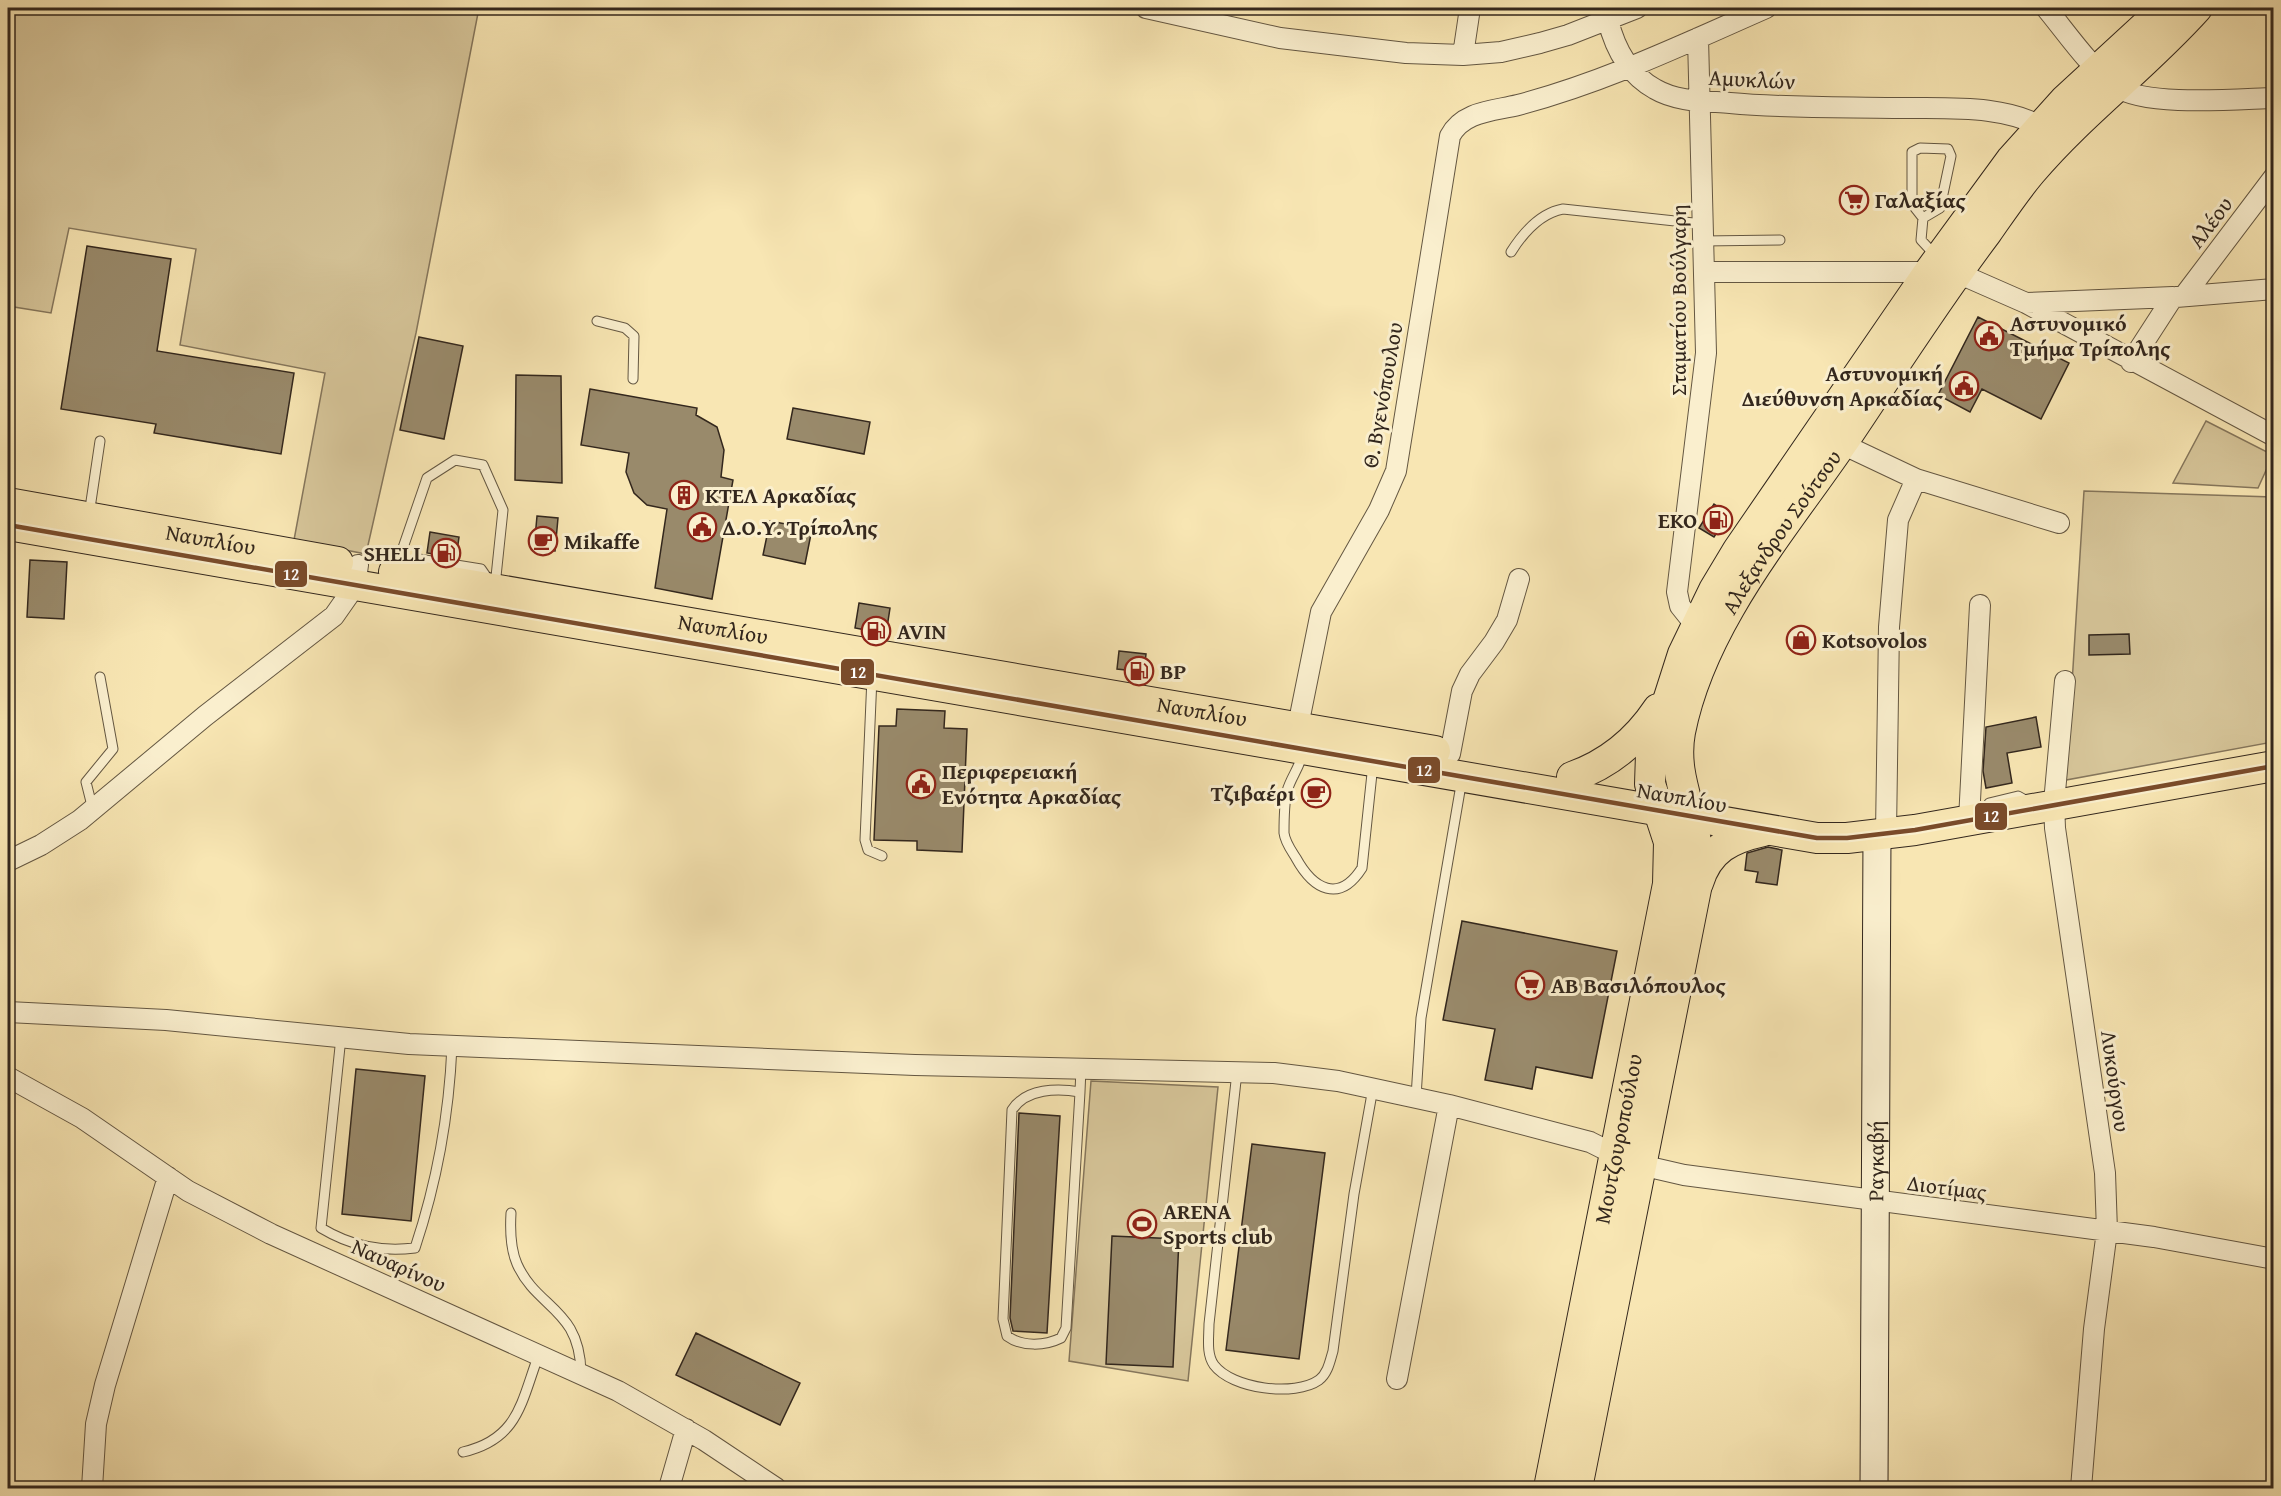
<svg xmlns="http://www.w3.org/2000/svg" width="2281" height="1496" viewBox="0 0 2281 1496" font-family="'Gentium Book Plus',serif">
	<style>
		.green { fill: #d7c69a; stroke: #85765c; stroke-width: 1.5 }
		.building { fill: #998a6b; stroke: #33271d; stroke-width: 1.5 }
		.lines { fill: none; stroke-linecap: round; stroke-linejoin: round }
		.lane-casing { stroke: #645742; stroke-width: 11 }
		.street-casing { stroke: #645742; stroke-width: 22 }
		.secondary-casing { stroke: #33271d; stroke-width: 29 }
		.primary-casing { stroke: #33271d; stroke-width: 32 }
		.lane { stroke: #faefce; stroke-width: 9 }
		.street { stroke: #faefce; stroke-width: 20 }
		.secondary { stroke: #faefce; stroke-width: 27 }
		.primary { stroke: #f8e6b3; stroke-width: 30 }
		.bus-1-casing { stroke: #faefce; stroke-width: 9 }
		.bus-1 { stroke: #7a4b2a; stroke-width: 4.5 }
		.labels { text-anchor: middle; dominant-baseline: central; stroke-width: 6; stroke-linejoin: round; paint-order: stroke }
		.street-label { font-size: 22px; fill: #33271d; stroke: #faefce }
		.poi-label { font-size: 22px; font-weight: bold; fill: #33271d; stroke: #faefce; text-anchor: start }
		.line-badge { stroke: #faefce; stroke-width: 2 }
		.badge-label { font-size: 16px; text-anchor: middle; font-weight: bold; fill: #fff }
	</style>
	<rect width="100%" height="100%" fill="#f8e6b3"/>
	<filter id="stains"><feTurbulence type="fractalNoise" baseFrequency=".00333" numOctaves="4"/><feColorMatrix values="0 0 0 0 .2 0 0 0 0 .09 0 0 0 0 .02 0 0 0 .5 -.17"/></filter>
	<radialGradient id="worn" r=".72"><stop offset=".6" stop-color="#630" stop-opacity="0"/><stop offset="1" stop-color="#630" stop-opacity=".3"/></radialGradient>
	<path class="green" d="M8 8H479L416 333 366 554 294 540 325 373 180 345 196 249 69 228 51 313 8 306Z
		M2206 421 2273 455 2258 488 2173 483Z
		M2084 491 2273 497V742L2066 780Z
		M1091 1081 1218 1087 1188 1381 1069 1361Z"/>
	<path class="building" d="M87 246 171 259 157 351 294 373 281 454 154 433 156 424 61 409Z
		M1978 317 2069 363 2041 419 1982 389 1970 412 1938 395Z
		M419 337 463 346 444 439 400 430Z
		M516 375 561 376 562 483 515 480Z
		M590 389 697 408 696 415 717 427 724 450 721 477 733 480 712 599 655 588 667 509 647 505 634 493 626 472 629 453 581 445Z
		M793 408 870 422 864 454 787 439Z
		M1714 504 1729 514 1714 537 1699 528Z
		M537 516 558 518 555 551 534 549Z
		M770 521 812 529 805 564 763 555Z
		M430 532 459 537 456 558 427 553Z
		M30 560 67 562 64 619 27 617Z
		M859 603 890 608 886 634 855 628Z
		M2129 634 2130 654 2089 655V635Z
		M1119 651 1146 654 1144 672 1117 669Z
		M897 709 945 711 944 728 967 729 962 852 917 850V841L874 840 879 726H896Z
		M2036 717 2041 747 2007 753 2012 783 1986 788 1983 771 1986 727Z
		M1768 847 1782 850 1777 885 1756 882 1758 872 1745 870 1747 853Z
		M1462 921 1617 951 1592 1078 1536 1067 1532 1089 1485 1080 1495 1029 1443 1020Z
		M356 1069 425 1076 411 1221 342 1214Z
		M1019 1113 1060 1116 1047 1333 1013 1331 1010 1318Z
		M1252 1144 1325 1153 1299 1359 1226 1350Z
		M1112 1236 1179 1239 1173 1367 1106 1364Z
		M696 1333 800 1383 780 1425 676 1375Z"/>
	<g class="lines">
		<g class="lane-casing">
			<path id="lane" d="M1923 218 1912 204V152L1920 148 1948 149 1951 156 1940 208 1923 218 1921 240 1935 255
				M1703 241 1780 240
				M1511 252C1523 233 1541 213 1563 209L1703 224
				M597 321 625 328 634 336 633 379
				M89 515 100 441
				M405 566 419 559 481 569 490 582
				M396 568 427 478 455 460 483 465 503 510 495 586
				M872 677 865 840 868 850 882 856
				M1303 752C1300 767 1291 777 1287 791 1284 804 1284 819 1284 833 1285 842 1291 850 1296 858 1313 889 1339 904 1362 868L1373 764
				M1989 803 2018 796 2029 802
				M93 810 86 782 113 749 100 677
				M341 1037 321 1228C351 1246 380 1252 415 1248 437 1182 449 1116 452 1046
				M1237 1072 1209 1324C1209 1337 1206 1354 1214 1365 1232 1389 1295 1397 1319 1380 1328 1373 1330 1361 1333 1351L1354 1194 1373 1088
				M1080 1092C1058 1088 1026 1088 1012 1110L1003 1319 1007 1336C1022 1347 1045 1346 1061 1338L1066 1328 1080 1092 1081 1068
				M1416 1097 1421 1018 1462 779
				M511 1213C510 1230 510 1248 517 1264 537 1309 580 1308 581 1373
				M463 1452C519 1439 521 1402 539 1354"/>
		</g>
		<g class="street-casing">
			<path id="street" d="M1146 8 1280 38 1406 53 1463 55 1501 52 1540 43 1568 35 1637 8
				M2046 8C2066 32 2091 69 2117 87 2146 107 2237 99 2274 98
				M1608 20C1615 49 1628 74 1655 89 1677 102 1706 101 1730 103 1785 108 1839 107 1894 108 1944 109 2006 103 2049 131
				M1463 55 1470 8
				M1704 272H1929L1969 278 2026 303 2274 436
				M2184 296 2274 177
				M2176 297 2274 289
				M2026 303 2173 297 2131 362
				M1842 444 1916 479 2059 523
				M1696 626 1680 606 1677 592 1706 353 1698 38
				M2065 681 2054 803 2055 828 2105 1173 2107 1231 2094 1329 2081 1488
				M1298 726 1321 612 1379 510 1396 471 1450 136C1463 111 1494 111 1518 105 1605 82 1684 44 1766 8
				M1450 754 1462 691 1470 674 1494 642 1507 620 1519 579
				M1969 820 1980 605
				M1886 833 1889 627 1898 520 1916 479
				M8 861 41 845 80 820 205 716 334 616 355 586 358 565
				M8 1012 166 1020 409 1044 915 1065 1274 1073 1338 1081 1449 1105 1590 1142 1632 1163 1684 1175 2154 1237 2274 1259
				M8 1077 82 1118 188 1191 271 1234 618 1391 704 1440 776 1488
				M1397 1379 1449 1105
				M92 1488 96 1424 105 1385 168 1177
				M669 1488 686 1429"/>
		</g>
		<g class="secondary-casing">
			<g id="secondary">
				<path id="s1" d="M1874 1488 1877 834"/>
			</g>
		</g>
		<g class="primary-casing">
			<g id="primary">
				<path id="s2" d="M8 503 338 562"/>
				<path d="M8 525 1817 838H1847L1915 830 2274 766"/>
				<path id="s3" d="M394 572 1435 751"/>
				<path d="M1572 777C1609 764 1636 742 1658 709"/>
				<path d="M1698 883C1708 849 1731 838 1763 831"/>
				<path id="s4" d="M1549 1488 1668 884 1669 842 1650 784 1651 754 1683 654 1714 590 1738 550 1929 272 2011 160 2065 100 2165 8"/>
				<path id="s5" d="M1577 1488 1696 889C1697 871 1698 853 1695 836 1688 799 1673 770 1680 732 1702 620 1787 525 1849 433 1894 366 1938 297 1987 232 2001 212 2015 191 2031 172 2082 112 2145 66 2197 8"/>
			</g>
		</g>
		<use href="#lane" class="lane"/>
		<use href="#street" class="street"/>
		<use href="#secondary" class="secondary"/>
		<use href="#primary" class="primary"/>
		<g class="bus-1-casing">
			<path id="bus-1" d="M8 525 1817 838H1847L1915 830 2274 766"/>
		</g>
		<use href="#bus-1" class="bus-1"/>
	</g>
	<defs>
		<g id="supermarket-ring" transform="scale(1.5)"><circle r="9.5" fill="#faefce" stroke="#8f2418" stroke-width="1.5"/><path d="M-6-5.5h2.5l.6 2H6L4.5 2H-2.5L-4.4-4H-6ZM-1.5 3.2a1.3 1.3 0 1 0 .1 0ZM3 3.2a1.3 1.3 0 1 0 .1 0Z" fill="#8f2418"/></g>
		<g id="civic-ring" transform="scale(1.5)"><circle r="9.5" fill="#faefce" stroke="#8f2418" stroke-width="1.5"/><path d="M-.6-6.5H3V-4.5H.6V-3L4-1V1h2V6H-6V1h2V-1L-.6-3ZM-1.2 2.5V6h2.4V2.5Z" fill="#8f2418"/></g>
		<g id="building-ring" transform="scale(1.5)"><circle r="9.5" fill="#faefce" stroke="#8f2418" stroke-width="1.5"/><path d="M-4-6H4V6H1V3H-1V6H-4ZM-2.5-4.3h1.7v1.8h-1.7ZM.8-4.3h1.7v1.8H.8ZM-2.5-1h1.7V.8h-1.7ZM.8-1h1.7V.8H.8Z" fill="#8f2418"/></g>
		<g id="fuel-ring" transform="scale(1.5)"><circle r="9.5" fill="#faefce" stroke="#8f2418" stroke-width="1.5"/><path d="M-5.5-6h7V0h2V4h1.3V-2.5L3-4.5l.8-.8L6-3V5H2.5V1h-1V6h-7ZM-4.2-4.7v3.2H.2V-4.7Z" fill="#8f2418"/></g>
		<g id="cafe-ring" transform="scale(1.5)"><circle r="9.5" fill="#faefce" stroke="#8f2418" stroke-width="1.5"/><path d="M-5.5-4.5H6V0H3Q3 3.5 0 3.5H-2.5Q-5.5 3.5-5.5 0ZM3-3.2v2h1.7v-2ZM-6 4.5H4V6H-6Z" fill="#8f2418"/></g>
		<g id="shop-ring" transform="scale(1.5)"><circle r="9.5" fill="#faefce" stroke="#8f2418" stroke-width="1.5"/><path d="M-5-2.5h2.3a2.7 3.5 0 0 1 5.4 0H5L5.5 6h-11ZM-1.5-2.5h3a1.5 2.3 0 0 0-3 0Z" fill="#8f2418"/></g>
		<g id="stadium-ring" transform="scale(1.5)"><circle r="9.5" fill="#faefce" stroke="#8f2418" stroke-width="1.5"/><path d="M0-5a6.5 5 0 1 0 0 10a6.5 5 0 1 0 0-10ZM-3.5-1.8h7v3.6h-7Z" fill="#8f2418"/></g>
	</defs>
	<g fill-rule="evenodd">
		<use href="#supermarket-ring" x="1854" y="200"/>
		<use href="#civic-ring" x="1989" y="336"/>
		<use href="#civic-ring" x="1964" y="386"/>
		<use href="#building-ring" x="684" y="495"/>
		<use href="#fuel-ring" x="1718" y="520"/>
		<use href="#civic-ring" x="702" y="527"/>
		<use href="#cafe-ring" x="543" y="541"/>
		<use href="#fuel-ring" x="446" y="553"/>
		<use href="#fuel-ring" x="876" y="631"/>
		<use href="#shop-ring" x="1801" y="640"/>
		<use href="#fuel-ring" x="1139" y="671"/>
		<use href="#civic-ring" x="921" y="784"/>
		<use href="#cafe-ring" x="1316" y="793"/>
		<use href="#supermarket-ring" x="1530" y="985"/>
		<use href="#stadium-ring" x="1142" y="1224"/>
	</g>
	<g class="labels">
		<g class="street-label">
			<text transform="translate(1752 79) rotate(3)">Αμυκλών</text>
			<text transform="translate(2210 222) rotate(-53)">Αλέου</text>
			<text transform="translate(1678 300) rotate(-90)">Σταματίου Βούλγαρη</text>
			<text transform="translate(1382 395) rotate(-80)">Θ. Βγενόπουλου</text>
			<text stroke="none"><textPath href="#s5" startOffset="996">Αλεξανδρου Σούτσου</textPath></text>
			<text stroke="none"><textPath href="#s2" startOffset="206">Ναυπλίου</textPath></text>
			<text stroke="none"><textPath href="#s3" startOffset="334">Ναυπλίου</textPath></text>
			<text stroke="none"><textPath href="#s3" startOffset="820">Ναυπλίου</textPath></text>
			<text transform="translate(1682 797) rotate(10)">Ναυπλίου</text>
			<text transform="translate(2116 1081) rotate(82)">Λυκούργου</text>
			<text stroke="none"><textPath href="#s4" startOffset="356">Μουτζουροπούλου</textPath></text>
			<text stroke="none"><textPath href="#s1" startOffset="327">Ραγκαβή</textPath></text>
			<text transform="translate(1947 1187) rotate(7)">Διοτίμας</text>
			<text transform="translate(399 1265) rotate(24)">Ναυαρίνου</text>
		</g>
		<g class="poi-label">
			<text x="1875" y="200">Γαλαξίας</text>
			<text x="2010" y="323">Αστυνομικό<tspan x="2010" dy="25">Τμήμα Τρίπολης</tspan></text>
			<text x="1943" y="373" text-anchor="end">Αστυνομική<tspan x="1943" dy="25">Διεύθυνση Αρκαδίας</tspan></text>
			<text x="705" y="495">ΚΤΕΛ Αρκαδίας</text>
			<text x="1697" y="520" text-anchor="end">EKO</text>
			<text x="723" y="527">Δ.Ο.Υ. Τρίπολης</text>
			<text x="564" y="541">Mikaffe</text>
			<text x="425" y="553" text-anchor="end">SHELL</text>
			<text x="897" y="631">AVIN</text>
			<text x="1822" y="640">Kotsovolos</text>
			<text x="1160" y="671">BP</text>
			<text x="942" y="771">Περιφερειακή<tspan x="942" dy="25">Ενότητα Αρκαδίας</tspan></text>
			<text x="1295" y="793" text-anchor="end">Τζιβαέρι</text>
			<text x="1551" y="985">ΑΒ Βασιλόπουλος</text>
			<text x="1163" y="1211">ARENA<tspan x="1163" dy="25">Sports club</tspan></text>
		</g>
	</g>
	<g class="line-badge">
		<rect x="274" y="560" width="34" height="28" rx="6" fill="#7a4b2a"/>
		<rect x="840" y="658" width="35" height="28" rx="6" fill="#7a4b2a"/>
		<rect x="1407" y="756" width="34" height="28" rx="6" fill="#7a4b2a"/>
		<rect x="1974" y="802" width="34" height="29" rx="6" fill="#7a4b2a"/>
	</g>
	<g class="badge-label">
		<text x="291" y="580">12</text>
		<text x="858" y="678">12</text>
		<text x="1424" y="776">12</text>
		<text x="1991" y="822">12</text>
	</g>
	<rect width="2281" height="1496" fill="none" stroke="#f8e6b3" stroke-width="30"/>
	<rect x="9" y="9" width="2263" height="1478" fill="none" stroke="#33271d" stroke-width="3"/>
	<rect x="15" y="15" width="2251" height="1466" fill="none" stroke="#33271d" stroke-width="1.5"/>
	<rect width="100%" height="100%" filter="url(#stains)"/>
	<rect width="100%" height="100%" fill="url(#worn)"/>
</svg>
